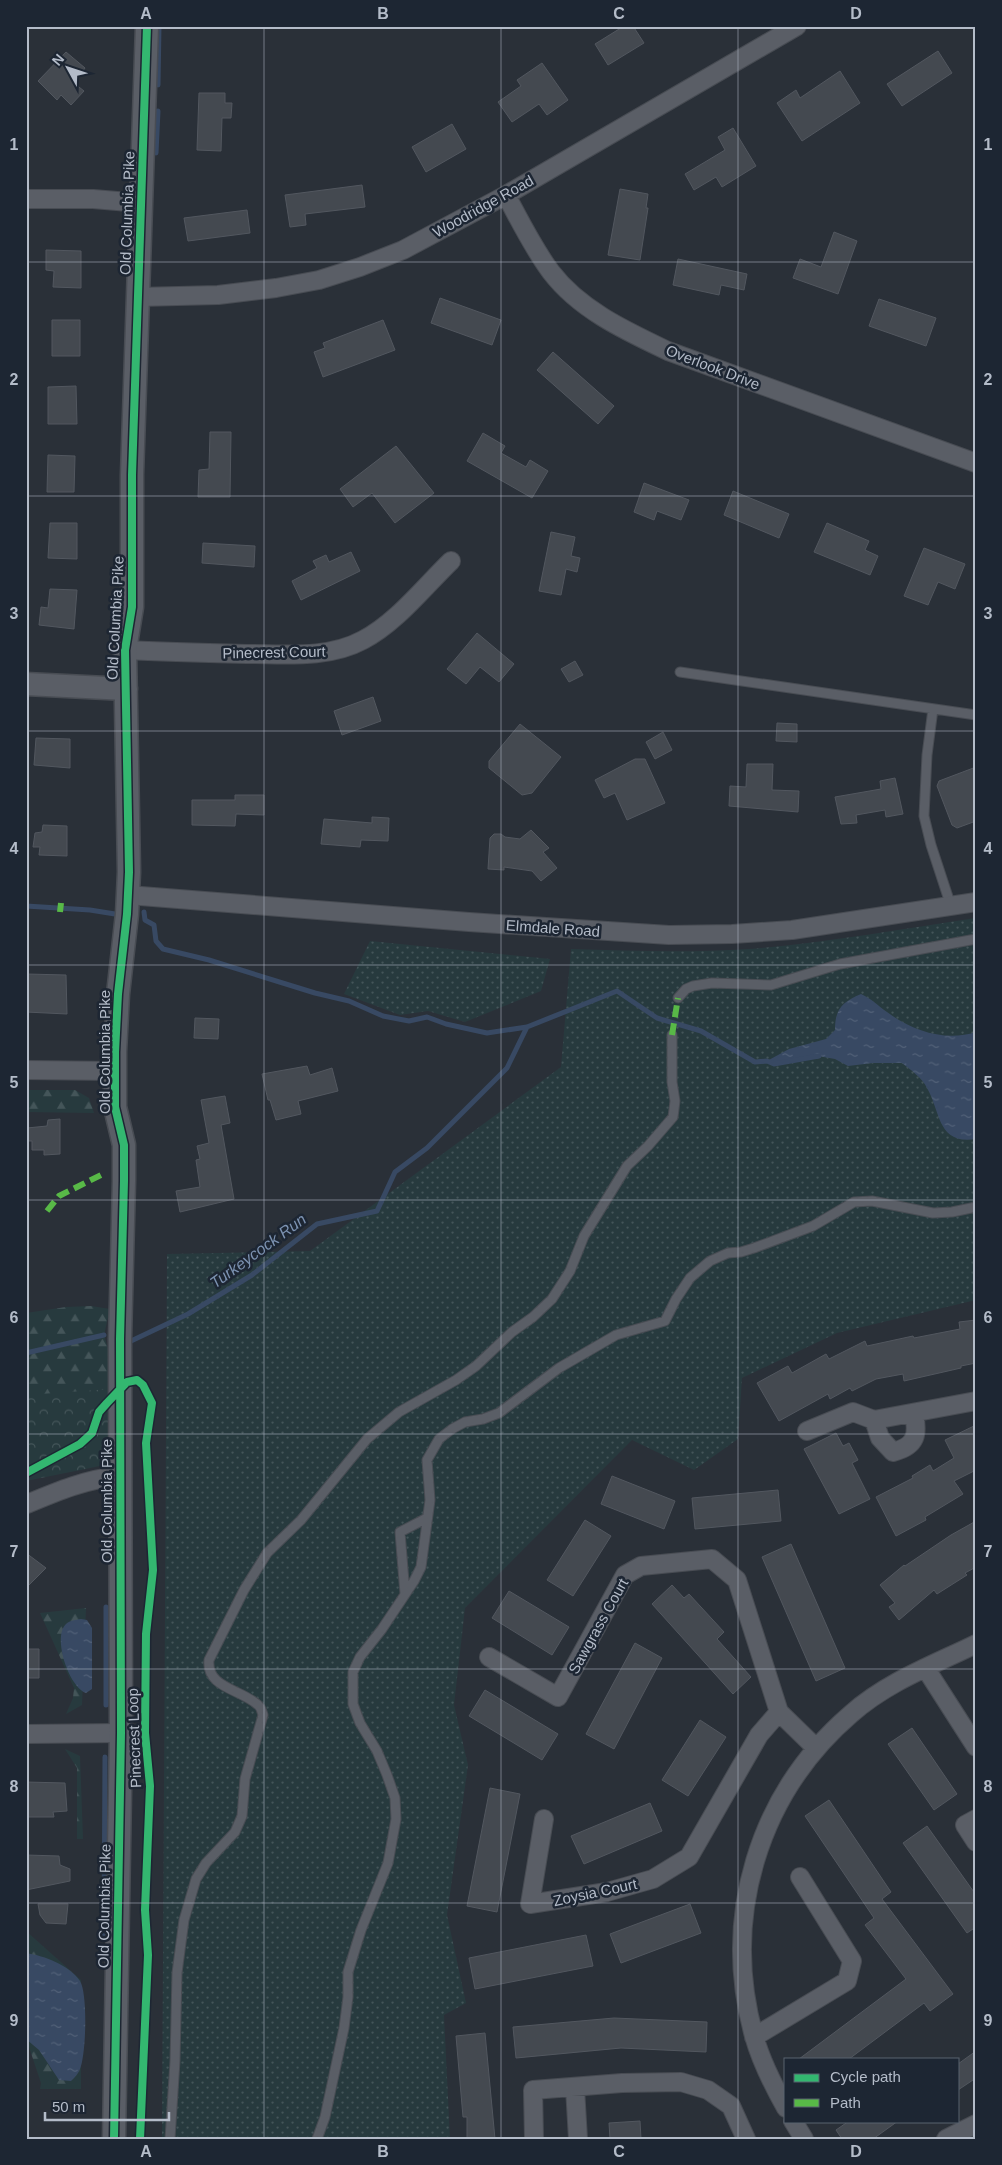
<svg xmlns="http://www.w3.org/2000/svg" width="1002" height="2165" viewBox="0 0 1002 2165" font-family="Arial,sans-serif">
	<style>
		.grass { fill: url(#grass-dots) }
		.forest { fill: url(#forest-firs) }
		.park { fill: url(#park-crowns) }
		.water { fill: url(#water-ripples) }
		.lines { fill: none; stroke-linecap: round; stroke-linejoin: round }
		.stream { stroke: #384963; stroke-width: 5 }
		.building { fill: #444950; stroke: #52575f }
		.service-casing { stroke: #484c53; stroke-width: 11 }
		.minor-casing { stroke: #484c53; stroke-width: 20 }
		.tertiary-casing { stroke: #484c53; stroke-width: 25 }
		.service { stroke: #5a5e66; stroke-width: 9 }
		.minor { stroke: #5a5e66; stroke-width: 18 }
		.tertiary { stroke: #5a5e66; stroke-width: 22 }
		.quiet { stroke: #58b947; stroke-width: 6; stroke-dasharray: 12 6; stroke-linecap: butt }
		.cycleway-casing { stroke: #1d2633; stroke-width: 11 }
		.cycleway { stroke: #33b770; stroke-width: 8 }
		.grid { fill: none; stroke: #b4bcc9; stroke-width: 1; stroke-opacity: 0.55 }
		.labels { text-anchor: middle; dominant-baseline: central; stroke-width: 5; stroke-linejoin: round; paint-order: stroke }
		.street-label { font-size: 15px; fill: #b4bcc9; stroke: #1d2633 }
		.water-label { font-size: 16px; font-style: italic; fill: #7c92b1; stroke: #1d2633 }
		.neatline { fill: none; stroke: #b4bcc9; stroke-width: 2 }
		.grid-label { font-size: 16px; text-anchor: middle; font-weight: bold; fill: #b4bcc9 }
	</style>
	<defs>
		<pattern id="grass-dots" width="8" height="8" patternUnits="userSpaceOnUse" patternTransform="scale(1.25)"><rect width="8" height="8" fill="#273a3e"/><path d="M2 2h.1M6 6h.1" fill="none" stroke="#445559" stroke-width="1.8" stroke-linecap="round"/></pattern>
		<pattern id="forest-firs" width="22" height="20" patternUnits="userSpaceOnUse" patternTransform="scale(1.25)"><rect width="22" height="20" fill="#273a3e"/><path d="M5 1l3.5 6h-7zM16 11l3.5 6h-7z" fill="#445559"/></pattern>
		<pattern id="park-crowns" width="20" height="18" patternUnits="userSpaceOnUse" patternTransform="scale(1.25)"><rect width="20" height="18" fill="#273a3e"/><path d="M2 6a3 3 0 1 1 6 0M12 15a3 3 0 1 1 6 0" fill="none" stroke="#445559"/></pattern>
		<pattern id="water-ripples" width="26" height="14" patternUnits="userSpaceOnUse" patternTransform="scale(1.25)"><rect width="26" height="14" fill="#384963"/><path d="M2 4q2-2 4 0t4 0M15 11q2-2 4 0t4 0" fill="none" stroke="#526178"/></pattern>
	</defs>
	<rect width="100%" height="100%" fill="#2a3038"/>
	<path class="grass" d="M976 918V1300L837 1333 742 1378 738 1439 694 1470 632 1440 465 1608 454 1705 468 1765 447 1915 466 2003 444 2015 450 2139H162L167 1254 310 1251 561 1067 571 949C630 951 690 953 749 949 825 943 901 929 976 918Z
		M370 941 550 959 541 991 465 1022 428 1011 400 1015 344 994Z"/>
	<path class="forest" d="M26 1090H75L89 1098 94 1113 26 1112Z
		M91 1306 110 1309 104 1335 113 1365 111 1389 26 1473V1313L66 1307Z
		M86 1608 82 1705 66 1714 73 1698 74 1688 40 1613Z
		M65 1749 80 1756 83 1839H77V1768Z
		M26 1931 81 1980V2089H40L41 2083 29 2047 26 2046Z"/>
	<path class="park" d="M111 1389 110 1464 26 1481V1395Z"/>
	<path class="water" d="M861 994C872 999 877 1005 887 1012 912 1031 946 1042 976 1032V1139C937 1145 941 1112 927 1088 922 1078 911 1070 902 1063H873L848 1066 835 1059 818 1056 774 1064 767 1061 789 1049 826 1039 835 1030C835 1009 842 1002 861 994Z
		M81 1619 87 1620 92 1628V1689L86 1693C69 1687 52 1637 66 1624 70 1620 76 1620 81 1619Z
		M26 1953C45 1956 69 1965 80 1981 88 1994 86 2055 80 2069 78 2074 75 2077 71 2081L59 2080 39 2050 26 2039Z"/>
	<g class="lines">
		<path class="stream" d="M158 85 159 26
			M156 153 158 111
			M26 906 90 910 115 914
			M144 912 145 920 154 925 156 941 163 949 209 960 315 993 349 1001 383 1016 409 1021 427 1017 446 1024 487 1033 527 1027 617 991 657 1018 701 1031 755 1062 767 1061 774 1064 819 1056
			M131 1341 188 1314 252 1275 317 1224 377 1211 395 1172 427 1148 507 1068 527 1027
			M26 1353 104 1335
			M106 1607V1705
			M104 1937 105 1757"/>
	</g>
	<path class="building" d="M624 26H633L644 43 608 65 595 44Z
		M938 51 952 73 902 106 887 84Z
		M66 52 85 68 74 83 84 91 71 105 61 95 57 100 38 81Z
		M542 63 568 100 547 115 539 104 512 122 498 102 521 86 517 80Z
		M840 71 860 103 802 141 777 103 796 90 800 98Z
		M199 93H225V103H232L231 118H222L221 151 197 150Z
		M452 124 466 149 426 172 412 147Z
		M733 128 756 166 722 187 716 177 694 190 685 174 725 150 718 137Z
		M362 185 365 207 305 214 306 225 290 227 285 195Z
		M620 189 648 194 646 208H648L640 260 608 255Z
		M247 210 250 233 188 241 184 218Z
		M834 232 857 241 838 294 793 278 800 259 821 267Z
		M46 250 81 251V288L53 287 54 271 46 270Z
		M678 259 747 274 744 290 721 285 719 295 673 285Z
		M440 298 501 320 492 345 431 323Z
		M879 299 936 318 926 346 869 326Z
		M52 320H80V356H52Z
		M383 320 395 350 323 377 314 352 325 348 323 343Z
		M553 352 614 406 598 424 537 370Z
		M76 386 77 424H48V387Z
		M210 432H231L230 497H198L199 470 209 469Z
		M483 433 505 446 501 453 526 467 530 460 548 471 532 498 467 461Z
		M396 446 434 493 395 523 372 493 353 507 340 489Z
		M48 455 75 456 74 492H47Z
		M644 483 689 500 681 520 657 511 654 520 634 512Z
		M733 491 789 514 779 538 724 515Z
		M50 523H77V559L48 558Z
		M827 523 869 541 865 550 878 556 870 575 814 552Z
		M551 532 575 537 571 556 580 558 577 572 566 569 561 595 539 591Z
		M203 543 255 546 254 567 202 563Z
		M924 548 965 564 955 589 938 582 928 605 904 596Z
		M351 552 360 571 301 600 292 581 317 568 313 561 326 555 329 562Z
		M50 589 77 590 74 629 39 625 41 607 48 608Z
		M477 633 514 664 499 682 480 667 466 684 447 669Z
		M575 661 583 675 569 682 561 669Z
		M373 697 381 721 342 735 334 711Z
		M777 723 797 724V742L776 741Z
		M520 724 561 757 532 793 522 795 489 768V761Z
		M663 732 672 750 655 759 646 742Z
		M36 738 70 739V768L34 765Z
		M635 759H645L665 803 627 820 615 793 604 798 595 780Z
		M747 764H773L772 790 799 791 798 812 729 806 730 786 746 787Z
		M976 767V821L957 828 952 825 937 786 939 781Z
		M895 778 903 814 886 817 885 810 856 815 857 823 841 824 835 797 881 789 880 781Z
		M235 795H264V815L236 814 235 826 192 825V800H235Z
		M372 817 389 818 388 841 361 840 360 847 321 844 324 819 372 823Z
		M43 825 67 826V856L39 855 40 847H33L35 833 42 832Z
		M531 830 549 848 543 852 557 868 541 881 532 871 504 867V870L488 869 490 838 494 834H501L505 837 520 839Z
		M27 974 66 975 67 1014 26 1012Z
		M195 1018 219 1019 218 1039 194 1038Z
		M307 1066 310 1075 332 1068 338 1091 298 1101 301 1114 276 1120 270 1100H268L262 1074Z
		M225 1096 230 1123 221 1125 234 1199 180 1212 176 1191 200 1187 196 1160 200 1159 197 1146 209 1143 201 1100Z
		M60 1119V1154L44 1155V1150H32V1141H27V1128L47 1126 48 1120Z
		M976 1320V1363L961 1366V1368L904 1381 903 1374 876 1379 852 1391 850 1388 830 1399 828 1394 779 1421 757 1383 788 1366 792 1373 826 1354 829 1359 865 1341 867 1346 913 1336 914 1338 960 1329 959 1322Z
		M976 1425V1470L954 1481 963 1494 925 1517 926 1520 896 1536 876 1497 913 1478 912 1476 930 1465 933 1471 954 1458 945 1440Z
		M836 1433 843 1446 849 1443 858 1460 852 1463 870 1499 839 1514 804 1449Z
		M612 1476 675 1501 664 1529 601 1504Z
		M778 1490 781 1521 695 1529 692 1498Z
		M585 1520 611 1536 573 1596 547 1580Z
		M976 1521V1567L965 1573 967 1575 937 1594 934 1590 899 1620 889 1607 895 1603 880 1585 904 1565 905 1566 951 1535Z
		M791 1544 845 1668 816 1681 762 1557Z
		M26 1553 46 1568 26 1588Z
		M672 1585 684 1598 689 1594 724 1632 717 1639 751 1677 733 1694 652 1604Z
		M509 1591 569 1627 552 1655 492 1618Z
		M635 1643 662 1658 614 1749 586 1734Z
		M26 1649H39V1678H26Z
		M485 1690 558 1734 542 1760 469 1716Z
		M700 1720 726 1737 688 1796 662 1780Z
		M912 1728 957 1794 934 1810 888 1744Z
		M26 1782 65 1783 67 1811 53 1812 54 1817H26Z
		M490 1788 520 1794 497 1912 467 1906Z
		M829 1800 891 1892 882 1899 953 1994 930 2011 924 2003 849 2059H799L906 1979 865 1925 874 1918 805 1816Z
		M650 1803 662 1831 584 1864 571 1836Z
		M927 1826 976 1895V1927L967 1933 903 1843Z
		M26 1855 59 1856 60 1865 70 1869V1881L26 1890Z
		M38 1904H68L66 1924 46 1923 40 1915Z
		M690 1904 701 1933 621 1963 610 1934Z
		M586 1935 593 1966 475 1989 469 1958Z
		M614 2018 707 2022 706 2052 621 2048 516 2058 513 2027Z
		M485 2033 495 2139H467V2117H463L456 2036Z
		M976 2051V2078L958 2090V2064Z
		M640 2121 641 2139H610L609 2123Z
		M849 2121H898L873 2139H842L836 2130Z"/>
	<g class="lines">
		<g class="service-casing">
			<path id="service" d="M680 672 976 715
				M933 709 927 755 924 816 931 845 951 906
				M678 998 686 989 693 986 712 983 771 985 840 964 976 939
				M405 1594 400 1532 427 1518
				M170 2139 175 2061 177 1973 184 1920 196 1879 206 1863 235 1832 242 1816 245 1779 263 1715C262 1712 261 1707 258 1705 241 1689 206 1688 209 1660L244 1590 267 1553 301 1520 367 1439 399 1412 456 1380 476 1366 512 1332 533 1317 552 1299 570 1271 584 1236 627 1166 648 1146 673 1117 675 1101 672 1082V1035
				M317 2139 325 2117 344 2028 348 1997V1972L361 1930 388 1863 396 1819 395 1798 387 1775 377 1751 360 1723 353 1704V1672L360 1657 382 1629 414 1581 421 1567 430 1500 427 1460 439 1439 452 1429 465 1422 483 1419 499 1413 559 1368 616 1335 665 1321 676 1299 690 1278 710 1261 728 1253 741 1252 754 1248 813 1226 854 1202 872 1201 933 1213 952 1212 976 1207"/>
		</g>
		<g class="minor-casing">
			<path id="minor" d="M506 195C520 221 533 248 551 272 580 310 626 331 668 351L976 463
				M26 199H93L141 203
				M138 297 218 295 276 288 319 280 360 267 403 250 506 195 797 26
				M125 650C166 652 206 653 247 654 285 654 328 659 363 640 396 623 424 587 451 561
				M128 895 469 922 669 935 732 934 792 930 976 902
				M26 1070 116 1071
				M874 1420 880 1438 893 1452C917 1446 918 1434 914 1413
				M807 1431 853 1412 874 1420 976 1401
				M27 1504C58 1491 87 1479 119 1476
				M489 1657 558 1697 625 1575 641 1566 712 1559 737 1580 779 1712 816 1748
				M926 1669 976 1747
				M26 1734 121 1733
				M544 1819 530 1904 607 1892 653 1879 689 1857 759 1735 779 1712
				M976 1819 965 1825 976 1842
				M754 2037 847 1981 852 1961 800 1877
				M575 2088 578 2139
				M786 2108C773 2085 761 2061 754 2036 721 1917 758 1794 851 1714 887 1682 933 1665 976 1644
				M793 2121 804 2139
				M534 2139 533 2090 622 2083 681 2082 708 2090 731 2106 746 2139
				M946 2139 976 2124"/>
		</g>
		<g class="tertiary-casing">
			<path id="tertiary" d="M26 684 126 689
				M114 2139 121 1733 120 1339 124 1181V1145L115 1107V1052L118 994 127 914 129 872 125 650 132 607V475L147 26"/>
		</g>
		<use href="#service" class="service"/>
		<use href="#minor" class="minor"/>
		<use href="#tertiary" class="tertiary"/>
		<path class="quiet" d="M60 912 61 903
			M672 1035 678 998
			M47 1211 59 1196 105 1173"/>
		<g class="cycleway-casing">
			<path id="cycleway" d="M26 1473 80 1444 92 1433 99 1412 107 1403 127 1382 137 1380 143 1385 152 1403 146 1443 153 1570 146 1634 145 1733 150 1786 145 1910 148 1955 140 2139
				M114 2139 121 1733 120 1339 124 1181V1145L115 1107V1052L118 994 127 914 129 872 125 650 132 607V475L147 26"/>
		</g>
		<use href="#cycleway" class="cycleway"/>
	</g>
	<path class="grid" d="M264 26V2139M501 26V2139M738 26V2139M26 262H976M26 496H976M26 731H976M26 965H976M26 1200H976M26 1434H976M26 1669H976M26 1903H976"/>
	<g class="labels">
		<g class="street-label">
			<text transform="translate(483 206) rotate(-29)">Woodridge Road</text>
			<text transform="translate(127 213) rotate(-88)">Old Columbia Pike</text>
			<text transform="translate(713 367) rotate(21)">Overlook Drive</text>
			<text transform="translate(115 618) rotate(-87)">Old Columbia Pike</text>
			<text transform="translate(274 652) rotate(-1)">Pinecrest Court</text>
			<text transform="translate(553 928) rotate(4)">Elmdale Road</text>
			<text transform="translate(104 1052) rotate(-90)">Old Columbia Pike</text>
			<text transform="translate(106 1501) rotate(-90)">Old Columbia Pike</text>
			<text transform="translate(598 1626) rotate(-61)">Sawgrass Court</text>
			<text transform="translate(134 1738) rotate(-92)">Pinecrest Loop</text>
			<text transform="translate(595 1892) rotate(-12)">Zoysia Court</text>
			<text transform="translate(104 1906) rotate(-89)">Old Columbia Pike</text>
		</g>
		<g class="water-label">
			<text transform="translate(258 1251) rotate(-36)">Turkeycock Run</text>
		</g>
	</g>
	<rect width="1002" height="2165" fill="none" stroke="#1d2633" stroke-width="55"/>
	<rect x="784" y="2058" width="175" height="65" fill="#1d2633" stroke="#59626f"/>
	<rect x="794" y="2074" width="25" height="8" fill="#33b770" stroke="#59626f"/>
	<text x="830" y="2082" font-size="15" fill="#b4bcc9">Cycle path</text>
	<rect x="794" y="2099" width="25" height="8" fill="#58b947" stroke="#59626f"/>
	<text x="830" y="2108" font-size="15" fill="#b4bcc9">Path</text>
	<g transform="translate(68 68) rotate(310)" stroke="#1d2633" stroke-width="4" paint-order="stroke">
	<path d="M0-4L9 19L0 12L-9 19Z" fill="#b4bcc9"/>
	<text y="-8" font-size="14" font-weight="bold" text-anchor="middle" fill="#b4bcc9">N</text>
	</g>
	<path d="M45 2112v8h124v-8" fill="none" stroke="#b4bcc9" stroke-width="2.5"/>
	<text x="52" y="2112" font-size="15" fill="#b4bcc9" stroke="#1d2633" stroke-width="4" paint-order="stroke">50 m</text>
	<rect x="28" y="28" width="946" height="2110" class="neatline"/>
	<g class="grid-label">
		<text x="146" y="19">A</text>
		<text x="383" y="19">B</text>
		<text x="619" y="19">C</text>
		<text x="856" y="19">D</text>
		<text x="14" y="150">1</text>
		<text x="988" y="150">1</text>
		<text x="14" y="385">2</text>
		<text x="988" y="385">2</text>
		<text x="14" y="619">3</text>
		<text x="988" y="619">3</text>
		<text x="14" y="854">4</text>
		<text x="988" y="854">4</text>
		<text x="14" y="1088">5</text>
		<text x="988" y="1088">5</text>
		<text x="14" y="1323">6</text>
		<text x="988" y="1323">6</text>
		<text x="14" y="1557">7</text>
		<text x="988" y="1557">7</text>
		<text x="14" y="1792">8</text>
		<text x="988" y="1792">8</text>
		<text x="14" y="2026">9</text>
		<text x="988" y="2026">9</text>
		<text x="146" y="2157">A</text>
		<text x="383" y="2157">B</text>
		<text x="619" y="2157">C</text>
		<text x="856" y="2157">D</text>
	</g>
</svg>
